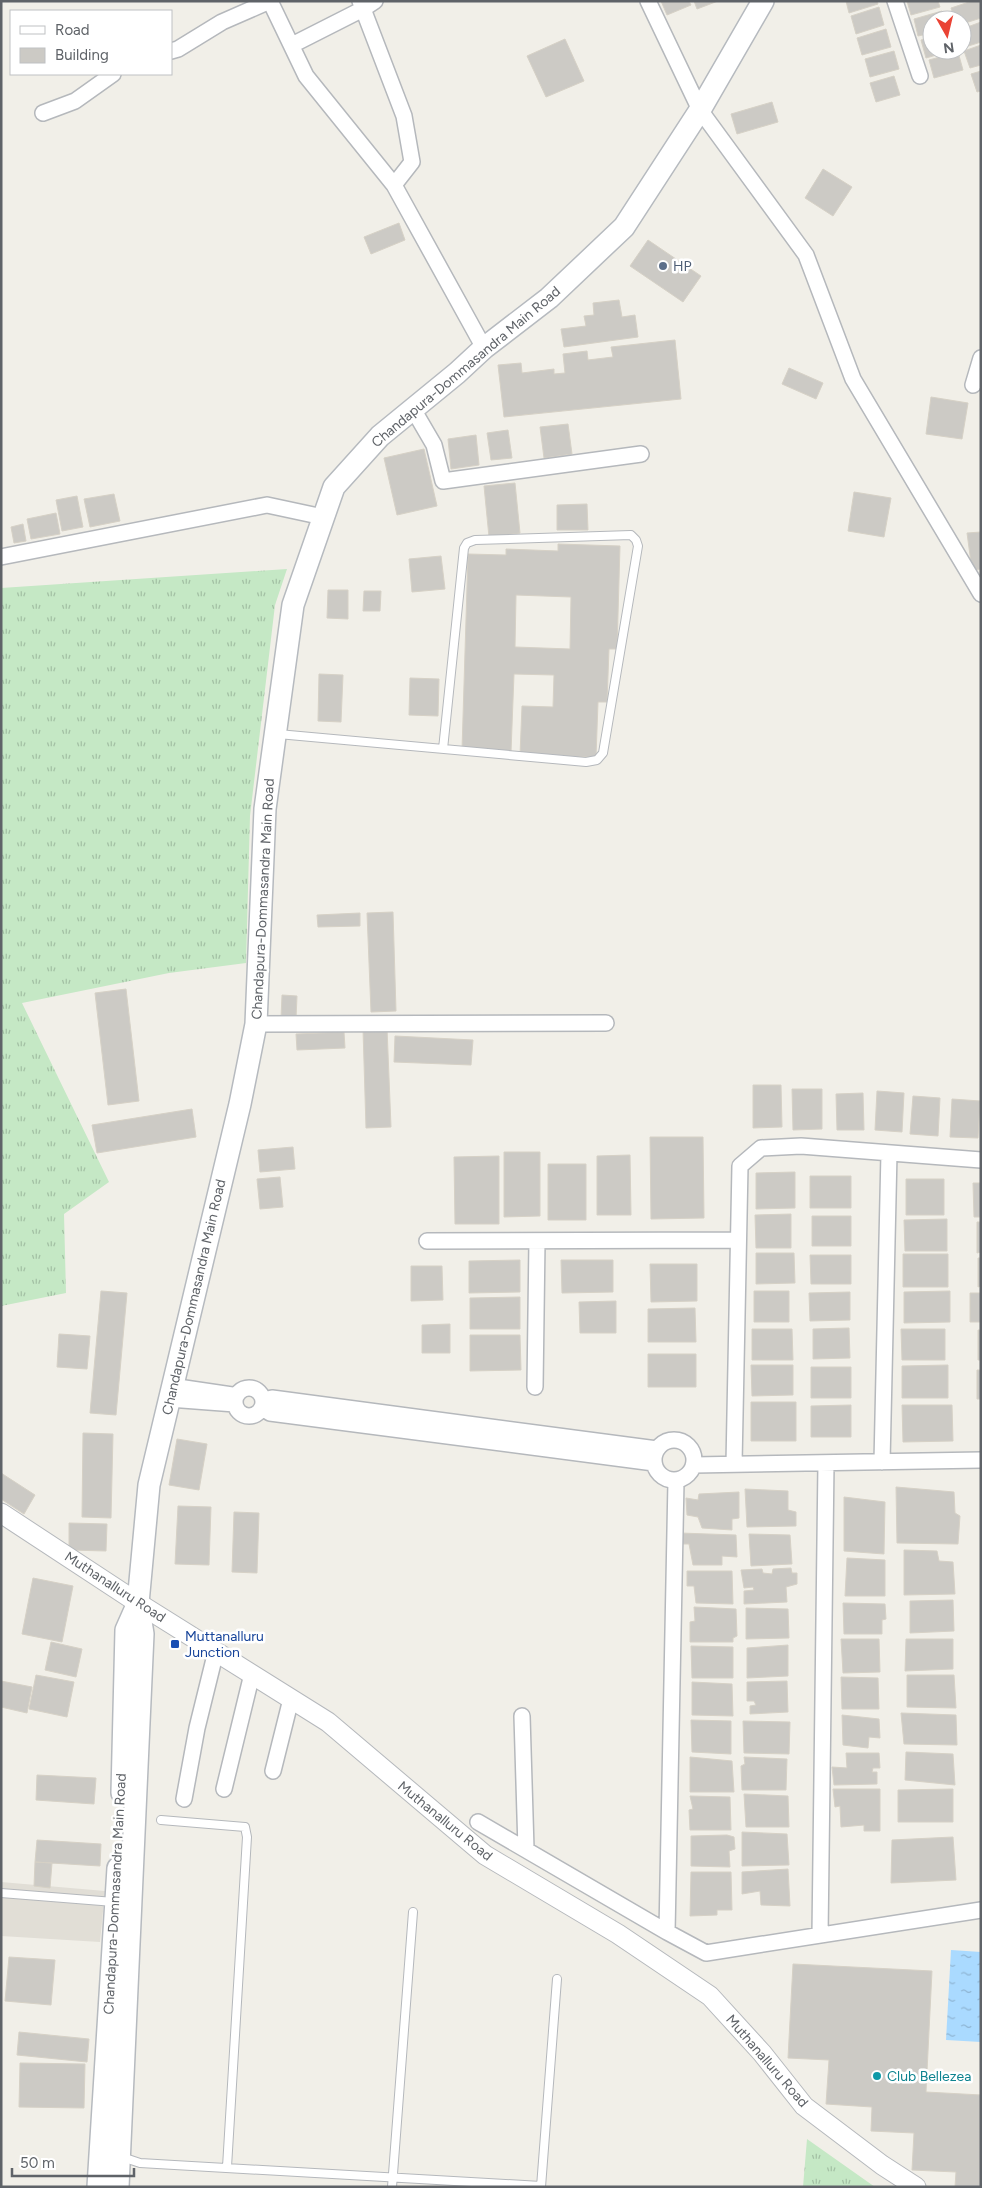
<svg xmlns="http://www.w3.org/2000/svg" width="982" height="2188" viewBox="0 0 982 2188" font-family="Figtree,sans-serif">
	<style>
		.education { fill: #e1ded6 }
		.grass { fill: url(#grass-tufts) }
		.water { fill: url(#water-ripples) }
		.building { fill: #cccac5; stroke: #d6d1c6; fill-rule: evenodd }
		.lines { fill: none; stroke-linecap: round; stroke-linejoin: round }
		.service-casing { stroke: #b5b8bc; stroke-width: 10 }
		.minor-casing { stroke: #b5b8bc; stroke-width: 18 }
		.tertiary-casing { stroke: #b5b8bc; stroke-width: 21 }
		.secondary-casing { stroke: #b6babf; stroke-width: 24 }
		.service { stroke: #fff; stroke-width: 8 }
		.minor { stroke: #fff; stroke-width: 15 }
		.tertiary { stroke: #fff; stroke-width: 19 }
		.secondary { stroke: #fff; stroke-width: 21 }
		.service-dot { fill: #5c6f8a; stroke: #fff; stroke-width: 2 }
		.transit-dot { fill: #1a4fb4; stroke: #fff; stroke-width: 2 }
		.culture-dot { fill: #0f9aa8; stroke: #fff; stroke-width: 2 }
		.labels { text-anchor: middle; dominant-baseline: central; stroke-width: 5; stroke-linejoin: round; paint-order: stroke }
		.service-label { font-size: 14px; fill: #4e5e75; stroke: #fff; text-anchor: start }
		.street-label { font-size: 14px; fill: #5f6368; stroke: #fff }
		.transit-label { font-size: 14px; fill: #164399; stroke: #fff; text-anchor: start }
		.culture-label { font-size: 14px; fill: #0d838f; stroke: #fff; text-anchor: start }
	</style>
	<defs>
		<pattern id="grass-tufts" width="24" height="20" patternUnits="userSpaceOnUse" patternTransform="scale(1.25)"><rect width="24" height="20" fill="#c5e8c5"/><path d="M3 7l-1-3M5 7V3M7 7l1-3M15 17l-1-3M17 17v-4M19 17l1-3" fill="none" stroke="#a3c0a4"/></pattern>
		<pattern id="water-ripples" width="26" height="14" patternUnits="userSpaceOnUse" patternTransform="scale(1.25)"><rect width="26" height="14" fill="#aadaff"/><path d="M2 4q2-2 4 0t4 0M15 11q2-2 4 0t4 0" fill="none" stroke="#8eb4d2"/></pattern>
	</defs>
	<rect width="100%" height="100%" fill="#f1efe8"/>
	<path class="education" d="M1 1882 105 1891 100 1942 1 1936Z"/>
	<path class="grass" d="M287 569 275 605 250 816 246 963 169 973 22 1003 109 1182 64 1214 66 1293 1 1306V588Z
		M807 2139 875 2187H803Z"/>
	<path class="water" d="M951 1950 981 1952V2042L946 2040Z"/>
	<path class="building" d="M661 1H689L691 5 667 15Z
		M694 1H718L697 9Z
		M846 1H877L878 4 849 13Z
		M907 1H938L940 7 911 15Z
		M972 1H980L981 18 962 24V20H955L951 8Z
		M879 7 884 25 856 34 851 16Z
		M942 11 945 20H932V33L918 36 914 19Z
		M981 22V42L962 48V29Z
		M886 29 891 47 862 55 857 38Z
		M932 37V50H954L926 58 921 40Z
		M565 39 584 81 546 97 527 56Z
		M981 45V65L970 68 964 51Z
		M894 51 899 69 870 77 865 59Z
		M958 52 963 70 934 78 929 60Z
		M981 71V91L977 92 971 74Z
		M894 76 900 95 876 102 870 83Z
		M772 102 778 122 737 134 731 114Z
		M823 169 852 187 833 216 805 198Z
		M399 223 405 240 371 254 364 237Z
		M648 240 701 276 683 302 630 266Z
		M619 300 622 317 635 315 638 337 564 347 561 329 586 326 584 316 594 315 593 303Z
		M675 340 681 399 504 417 498 365 521 363 522 373 554 369V374L565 373 563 354 587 351 588 360 613 357 611 347Z
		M789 368 823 383 816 399 782 384Z
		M931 397 968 403 962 439 926 434Z
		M568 424 572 454 544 458 540 427Z
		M508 430 512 458 491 460 487 433Z
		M476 435 479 465 451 469 448 439Z
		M424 449 437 506 397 515 384 458Z
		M515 483 520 533 489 537 484 486Z
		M854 492 891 498 884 537 848 531Z
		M114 494 120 521 90 527 84 499Z
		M77 496 83 527 62 531 56 500Z
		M587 504 588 530H557V505Z
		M56 513 60 534 31 539 27 519Z
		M23 524 26 541 14 543 11 527Z
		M981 532V569L972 570 967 533Z
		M558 544 620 546 617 649H609L607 702H598L596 757 520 755 522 706 553 707 554 675 514 674 511 752 462 750 468 554 506 555V549L558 551ZM516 595 571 597 570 649 515 647Z
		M441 556 445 589 412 592 409 559Z
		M328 590H348V619L327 618Z
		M364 591H381L380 611H363Z
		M319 674 343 675 341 722 318 721Z
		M410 678 439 679 438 716 409 715Z
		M393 912 396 1011 371 1012 367 913Z
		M360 913V926L318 927 317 915Z
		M126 989 139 1101 108 1105 95 993Z
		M282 995 297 996 296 1019 281 1018Z
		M387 1028 391 1127 366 1128 363 1029Z
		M344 1032 345 1048 297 1050 296 1034Z
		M395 1036 473 1040 471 1065 394 1062Z
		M753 1085H781L782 1127 753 1128Z
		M792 1089H822V1129L793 1130Z
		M877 1091 904 1093 902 1132 875 1130Z
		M863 1093 864 1130H837L836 1094Z
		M913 1096 940 1098 938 1136 910 1134Z
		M952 1099 980 1101 978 1138 950 1137Z
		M192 1109 196 1137 97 1153 92 1125Z
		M650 1137H703L704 1218 651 1219Z
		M293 1147 295 1169 260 1172 258 1150Z
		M504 1152H540V1216L504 1217Z
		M630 1155 631 1215H597V1156Z
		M499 1156V1224H455L454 1157Z
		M548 1164H586V1220H548Z
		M795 1172V1208L756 1209V1173Z
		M810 1176H851V1208H810Z
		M280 1177 283 1207 260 1209 257 1179Z
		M906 1179H944V1215H906Z
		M973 1183H981V1217H974Z
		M791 1214V1248H756L755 1215Z
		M812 1216H851V1246H812Z
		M947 1219V1251H905L904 1220Z
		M977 1222H981V1252L977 1253Z
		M756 1253H794L795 1283 756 1284Z
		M903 1254H948V1287H903Z
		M810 1255H851V1284H811Z
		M978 1258H981V1286L978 1287Z
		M520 1260V1292L469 1293V1261Z
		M561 1260H613V1292L562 1293Z
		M650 1264H697V1301L651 1302Z
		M411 1266H442L443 1300 411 1301Z
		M101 1291 127 1293 116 1415 90 1413Z
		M754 1291H789V1322H754Z
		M950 1291V1322L904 1323V1292Z
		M850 1292V1320L810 1321 809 1293Z
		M970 1293H981V1322H970Z
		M520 1297V1329H470V1298Z
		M616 1301V1333H580L579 1302Z
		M695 1308 696 1342H648V1309Z
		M450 1324V1353H422V1325Z
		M849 1328 850 1358 813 1359V1329Z
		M752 1329H792L793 1360H752Z
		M901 1329H945V1360H902Z
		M978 1330H981V1360H978Z
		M59 1334 90 1336 87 1369 57 1367Z
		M470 1335H520L521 1370 470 1371Z
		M648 1354H696V1387H648Z
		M751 1365H793V1395L752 1396Z
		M948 1365V1398H902V1366Z
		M811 1367H851V1398H811Z
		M977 1370H981V1399H977Z
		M751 1402H796V1441H751Z
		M851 1405V1437H811V1406Z
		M902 1405H952L953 1441 903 1442Z
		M83 1433 113 1434 111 1518 82 1517Z
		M177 1439 207 1444 199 1490 169 1485Z
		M1 1473 35 1495 24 1514 1 1499Z
		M896 1487 954 1492 955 1513 960 1516 958 1544 897 1543Z
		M745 1489 788 1491V1510L796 1512V1526L747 1527Z
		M739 1492V1518L732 1519V1530L702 1528 698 1517 687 1515 686 1498 698 1500 699 1494Z
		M844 1497 885 1502 884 1554 844 1551Z
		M178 1506 211 1507 209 1565 175 1564Z
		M234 1512 259 1513 257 1573 232 1572Z
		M69 1523 107 1524 106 1551 69 1550Z
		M680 1533 736 1535 737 1557 722 1556V1565H693L689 1544H681Z
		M749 1534 790 1535 792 1564 751 1566Z
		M904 1550 937 1551 939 1561 953 1562 955 1594 904 1595Z
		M847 1558 885 1560V1596H845Z
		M791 1568 792 1573H797V1584L786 1587 787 1602 744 1604V1591L754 1590 753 1587 744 1588 741 1570 762 1569 763 1573 772 1574 773 1569Z
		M687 1571H732L733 1604 696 1603 694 1586H687Z
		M33 1578 73 1586 62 1642 22 1634Z
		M953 1600 954 1631 910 1633V1601Z
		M843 1603 885 1604 886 1619 882 1620V1634H844Z
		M694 1607 736 1609 737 1636 733 1638V1642H690V1622L695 1621Z
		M746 1608 788 1609 789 1638 746 1639Z
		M841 1639H879L880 1672 843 1673Z
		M906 1639H953V1669L905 1671Z
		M51 1642 82 1649 76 1677 45 1670Z
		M788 1645V1676L747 1678V1648Z
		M691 1646 733 1647V1678H692Z
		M36 1675 74 1682 67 1717 29 1709Z
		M907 1675H954L956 1708 907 1707Z
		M841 1677 878 1678 879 1709H842Z
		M1 1681 32 1687 27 1713 1 1707Z
		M787 1681 788 1712 750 1714V1706L756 1705 754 1701H747V1682Z
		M692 1682 732 1684 733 1716 692 1715Z
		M901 1713 956 1715 957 1745 904 1744Z
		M842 1715 879 1719 880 1738 869 1737 868 1748 843 1745Z
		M691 1720 731 1721V1754L692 1752Z
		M743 1721 790 1722 789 1754 744 1753Z
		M906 1752 953 1754 955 1785 905 1780Z
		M846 1753H879L880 1768H873L872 1772H877V1784L834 1785 832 1767 847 1768Z
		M690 1757 732 1761 734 1792H690Z
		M744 1757 787 1759 786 1790H742L741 1766 745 1764Z
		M37 1775 96 1778 94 1804 36 1800Z
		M833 1789H880V1831H864V1825L841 1827 840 1806 835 1807Z
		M953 1789V1822H898V1790Z
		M744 1794 788 1796 789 1827H746Z
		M690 1796 730 1797 731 1830H690L689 1810 693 1809Z
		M742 1832 787 1834 789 1865 742 1866Z
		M727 1835 734 1837 735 1849 729 1851 730 1867 691 1866V1836Z
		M953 1837 956 1880 891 1883 892 1840Z
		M37 1840 101 1844 100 1866 35 1862Z
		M35 1862 52 1863 50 1888 34 1886Z
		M788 1869 790 1906 761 1905 760 1891 742 1894V1872Z
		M691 1872H731L732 1910H717V1915L690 1916Z
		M9 1957 55 1960 51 2005 5 2001Z
		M793 1964 932 1971 926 2092 981 2095V2187H955L956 2172 912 2170 914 2133 871 2131 872 2107 826 2104 829 2060 788 2058Z
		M19 2032 89 2039 87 2062 17 2055Z
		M20 2063 85 2064 84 2108 19 2107Z"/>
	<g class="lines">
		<g class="service-casing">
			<path id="service" d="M278 734 586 762 597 760 603 753 638 546 636 540 631 535 475 540 467 543 464 548 443 749
				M161 1820 245 1827 247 1837 227 2167
				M1 1893 114 1902
				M122 2157 140 2163 541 2186
				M392 2187 413 1912
				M541 2187 557 1979"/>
		</g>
		<g class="minor-casing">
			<path id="minor" d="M270 1 306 76 394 185 484 348
				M360 1 404 116 412 162 394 185
				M648 1 700 110 806 255 853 379 981 594
				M895 1 920 76
				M292 45 363 9 375 1
				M171 51 178 49 222 22 270 1
				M43 113 75 101 113 74
				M973 385 981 358
				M413 409 434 445 443 481 641 454
				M1 557 267 505 323 517
				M256 1024 606 1023
				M427 1241 738 1240
				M171 1386 232 1395
				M535 1387 537 1241
				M235 1402a14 14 0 1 1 28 0a14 14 0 1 1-28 0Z
				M169 1399 235 1404
				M263 1400 272 1398 657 1449
				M262 1408 270 1413 654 1463
				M654 1460a20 20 0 1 1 40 0a20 20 0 1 1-40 0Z
				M882 1462 889 1153
				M734 1464 740 1166 761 1148 801 1146 981 1160
				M694 1465 981 1460
				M522 1716 526 1849
				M273 1771 291 1699
				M224 1789 252 1674
				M184 1799 197 1728 216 1651
				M478 1822 667 1932 676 1481
				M667 1932 706 1953 981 1910
				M820 1935 826 1463"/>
		</g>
		<g class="tertiary-casing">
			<path id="tertiary" d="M1 1513 138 1603 328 1722 485 1855 618 1934 710 1996 762 2053 804 2106 882 2165 916 2187"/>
		</g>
		<g class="secondary-casing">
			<path id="secondary" d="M122 1793 126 1630 138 1603
				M98 2187 118 1868
				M118 2187 143 1634 138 1603 149 1485 240 1104 256 1024 265 809 293 605 334 487 380 436 457 373 484 348 549 298 624 227 700 110 763 1"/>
		</g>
		<use href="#service" class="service"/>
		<use href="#minor" class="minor"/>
		<use href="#tertiary" class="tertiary"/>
		<use href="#secondary" class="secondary"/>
	</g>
	<circle class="service-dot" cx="663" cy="266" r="5"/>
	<rect class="transit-dot" x="170" y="1639" width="10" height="10" rx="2.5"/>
	<circle class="culture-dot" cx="877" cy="2076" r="5"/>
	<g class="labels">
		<g class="service-label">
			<text x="673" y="266">HP</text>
		</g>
		<g class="street-label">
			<text transform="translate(466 367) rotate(-40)">Chandapura-Dommasandra Main Road</text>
			<text transform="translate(263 899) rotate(-87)">Chandapura-Dommasandra Main Road</text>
			<text transform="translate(194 1297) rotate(-77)">Chandapura-Dommasandra Main Road</text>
			<text transform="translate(115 1587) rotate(33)">Muthanalluru Road</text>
			<text transform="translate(445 1821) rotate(39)">Muthanalluru Road</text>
			<text transform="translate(115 1894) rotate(-87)">Chandapura-Dommasandra Main Road</text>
			<text transform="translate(767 2061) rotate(49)">Muthanalluru Road</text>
		</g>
		<g class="transit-label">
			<text x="185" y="1636">Muttanalluru<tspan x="185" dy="16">Junction</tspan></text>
		</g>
		<g class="culture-label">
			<text x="887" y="2076">Club Bellezea</text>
		</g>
	</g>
	<rect width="982" height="2188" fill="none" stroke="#5f6368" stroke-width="5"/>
	<rect x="10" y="10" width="162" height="65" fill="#ffffff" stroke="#bfc1c3"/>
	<rect x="20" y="26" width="25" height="8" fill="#ffffff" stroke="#bfc1c3"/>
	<text x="55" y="35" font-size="15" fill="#5f6368">Road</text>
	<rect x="20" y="48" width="25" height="15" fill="#cccac5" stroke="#bfc1c3"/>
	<text x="55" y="60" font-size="15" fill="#5f6368">Building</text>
	<g transform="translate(947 35) rotate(172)"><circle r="24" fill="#ffffff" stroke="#bfc1c3"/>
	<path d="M0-4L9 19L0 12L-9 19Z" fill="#ea4335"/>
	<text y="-8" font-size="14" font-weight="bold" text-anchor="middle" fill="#5f6368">N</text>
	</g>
	<path d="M12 2168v8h122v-8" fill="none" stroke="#5f6368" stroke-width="2.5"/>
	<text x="20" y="2168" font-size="15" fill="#5f6368" stroke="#ffffff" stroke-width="4" paint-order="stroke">50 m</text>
</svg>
